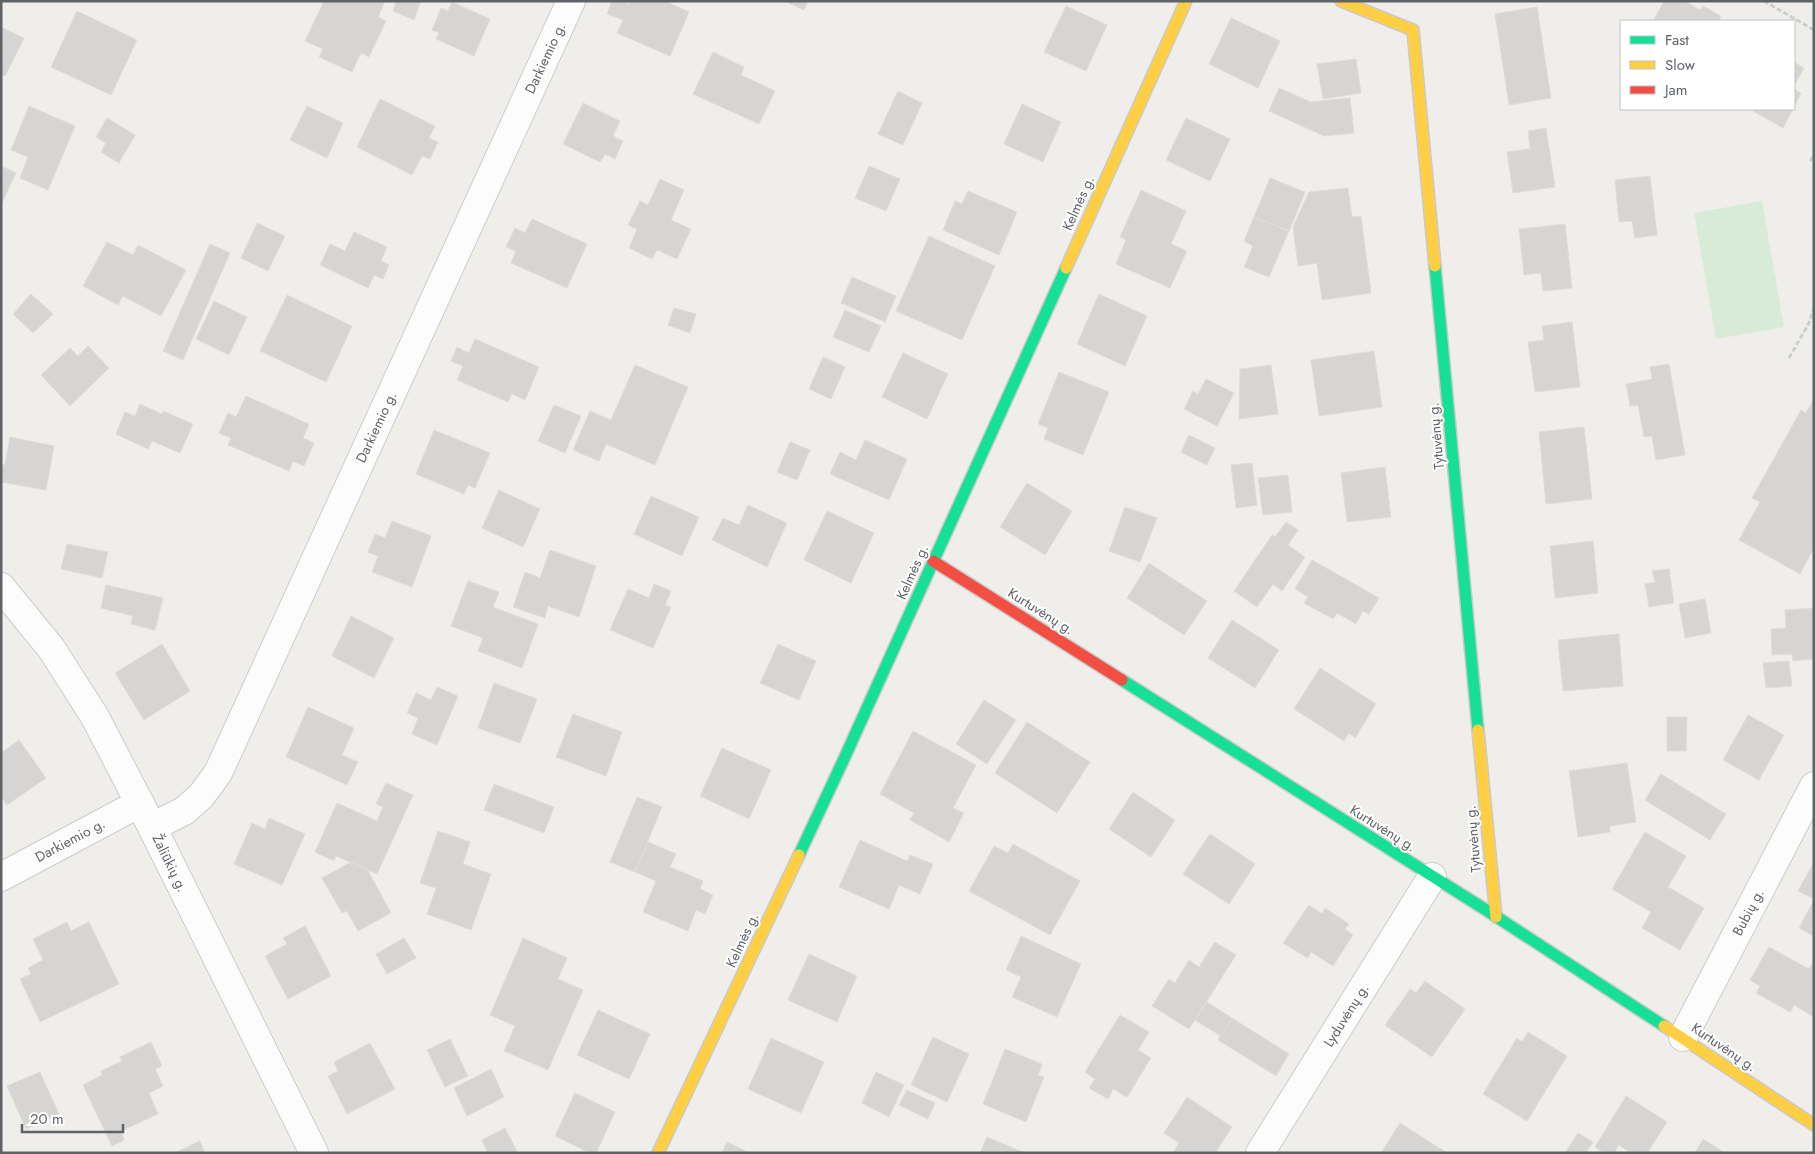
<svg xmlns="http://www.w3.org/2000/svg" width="1815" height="1154" viewBox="0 0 1815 1154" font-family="Jost,sans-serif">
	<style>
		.green { fill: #d8ebd6 }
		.building { fill: #d6d5d3; stroke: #deddd9 }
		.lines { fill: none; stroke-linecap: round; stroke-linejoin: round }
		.street-casing { stroke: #cbcccc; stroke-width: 30 }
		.fast-casing { stroke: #cacacb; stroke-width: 14 }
		.slow-casing { stroke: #cacacb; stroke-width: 14 }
		.jam-casing { stroke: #cacacb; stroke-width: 14 }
		.path { stroke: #cacfcc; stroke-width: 3; stroke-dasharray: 5 2.5; stroke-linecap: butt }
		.street { stroke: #fdfcfc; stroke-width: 28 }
		.fast { stroke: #16e098; stroke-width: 11 }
		.slow { stroke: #ffcf43; stroke-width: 11 }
		.jam { stroke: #f24e42; stroke-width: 11 }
		.labels { text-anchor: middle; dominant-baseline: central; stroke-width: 4; stroke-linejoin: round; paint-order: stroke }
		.street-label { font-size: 14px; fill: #5f6368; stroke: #fff }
	</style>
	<rect width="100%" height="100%" fill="#efeeea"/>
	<path class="green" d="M1762 201 1784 327 1716 339 1694 213Z"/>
	<path class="building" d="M324 1H385L378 17 386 21 369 57 361 53 352 72 319 57 323 49 305 41Z
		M396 1H421L414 20 393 11Z
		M612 1H622L629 4 631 1H665L689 12 670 56 617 33 623 20 607 14Z
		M784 1H808L804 10Z
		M1664 1H1684L1700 10 1703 6 1721 16 1718 21H1653Z
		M452 2 490 19 474 56 436 39 439 33 432 30 441 8 448 11Z
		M1066 6 1107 25 1086 71 1044 52Z
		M1537 7 1551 98 1509 105 1495 14Z
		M77 11 137 40 111 95 51 67Z
		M1231 18 1280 41 1258 88 1209 64Z
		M1 27 24 38 5 76 1 74Z
		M713 52 744 67 741 75 775 91 759 124 693 94Z
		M1356 59 1361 93 1323 99 1317 64Z
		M1794 62 1804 68 1794 86Z
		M1279 88 1311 102 1350 98 1354 133 1324 136 1269 111Z
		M1794 89 1801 93 1794 107Z
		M898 91 922 103 903 145 878 134Z
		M380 99 435 126 429 138 438 142 430 159 422 156 412 175 357 147Z
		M583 103 620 121 613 136 623 141 615 159 605 154 600 162 563 144Z
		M1022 104 1061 122 1043 162 1004 144Z
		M29 106 75 126 48 190 20 178 28 157 11 150Z
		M307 106 343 123 327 158 290 140Z
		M1754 109H1793L1783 128 1753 111Z
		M107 118 135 135 119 163 101 152 106 143 96 137Z
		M1186 118 1230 139 1210 181 1166 160Z
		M1546 128 1555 187 1513 193 1507 152 1530 149 1528 131Z
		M1 166 16 173 1 205Z
		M869 166 900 179 886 211 855 198Z
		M1650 176 1657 235 1635 238 1632 221 1619 222 1615 180Z
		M1270 178 1305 192 1289 231 1254 217Z
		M660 179 684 190 671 220 691 229 677 259 657 250 652 259 629 248 637 229 628 225 640 201 648 205Z
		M1348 188 1352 217 1361 216 1371 293 1322 300 1317 263 1298 266 1293 227 1309 192Z
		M1141 190 1186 211 1171 244 1187 251 1170 288 1116 264 1126 240 1120 237Z
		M968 191 1017 212 999 255 943 230 955 201 962 204Z
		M1254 217 1289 231 1269 277 1244 267 1253 246 1244 241Z
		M532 219 587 244 567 288 511 263 516 251 506 247 515 228 525 233Z
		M257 223 285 236 268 271 241 258Z
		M1565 224 1572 288 1543 291 1541 273 1524 275 1519 229Z
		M354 232 387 247 381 261 389 265 383 279 374 275 368 288 320 265 330 244 345 251Z
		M929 236 995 266 962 340 896 311Z
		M107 242 133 255 138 245 186 270 161 316 123 296 118 305 83 286Z
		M210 244 230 253 183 360 163 351Z
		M852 277 896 296 885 322 841 303Z
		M31 294 53 314 33 333 13 314Z
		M1099 294 1147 316 1125 366 1077 344Z
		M287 295 352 326 326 382 260 351Z
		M214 301 247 317 229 355 196 339Z
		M674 308 696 314 690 333 668 325Z
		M845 310 881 326 869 352 833 337Z
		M1572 322 1580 387 1535 392 1528 342 1544 340 1542 326Z
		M475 339 539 367 525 400 512 394 508 402 457 380 463 366 451 361 457 347 469 353Z
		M88 346 109 368 70 406 41 375 70 348 78 356Z
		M1374 351 1382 407 1319 416 1311 360Z
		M903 353 948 374 927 419 882 397Z
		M823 357 845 367 831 399 809 389Z
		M1669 364 1685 455 1656 460 1652 436 1644 437 1638 405 1630 406 1626 384 1652 379 1650 367Z
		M635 365 688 387 655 465 606 444 599 461 573 450 590 411 611 420Z
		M1271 365 1278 414 1239 419 1240 369Z
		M1059 372 1109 392 1083 455 1044 439 1048 428 1038 424Z
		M1206 379 1234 393 1217 426 1184 409 1193 391 1198 394Z
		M246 396 309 424 303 438 314 443 304 466 293 461 289 471 228 445 231 438 219 433 228 413 236 417Z
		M1814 399V548L1800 574 1739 540 1760 502 1752 498 1801 410 1806 413Z
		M140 404 162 414 163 411 193 424 180 453 152 441 148 449 116 434 125 412 135 416Z
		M554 405 581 416 565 453 538 441Z
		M1584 427 1592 499 1546 504 1539 432Z
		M434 430 490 453 475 488 468 485 464 494 416 474Z
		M1189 435 1215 448 1207 465 1181 452Z
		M10 437 54 446 46 490 1 482V464L5 465Z
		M865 440 907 459 889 500 830 474 840 452 856 460Z
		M790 442 810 450 797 480 777 472Z
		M1252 463 1257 505 1236 508 1231 465Z
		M1385 467 1391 517 1347 522 1341 473Z
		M1288 475 1292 512 1263 515 1258 478Z
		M1027 483 1072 511 1045 555 1000 527Z
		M499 490 540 509 523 547 482 528Z
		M651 496 699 517 682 556 634 534Z
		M748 505 787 523 767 567 712 540 723 518 739 525Z
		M1125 507 1157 518 1140 562 1109 551Z
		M827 511 874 533 851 583 804 560Z
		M392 521 431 536 412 587 372 572 378 556 368 552 375 534 385 538Z
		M1286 522 1298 530 1288 545 1305 557 1282 591 1273 584 1257 607 1234 591 1272 535 1275 537Z
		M1593 541 1598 593 1555 598 1550 546Z
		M67 544 108 552 102 578 61 569Z
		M550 550 596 566 579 617 548 606 545 618 513 607 525 572 540 578Z
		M1312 560 1379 598 1369 614 1363 611 1356 624 1337 613 1333 619 1304 603 1308 597 1295 589Z
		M1149 563 1207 601 1184 635 1127 598Z
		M1669 569 1674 603 1649 607 1645 584 1655 582 1652 571Z
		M468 581 499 592 493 607 538 624 522 668 478 651 483 638 451 626Z
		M654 584 671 591 665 605 671 607 653 648 610 630 628 589 649 598Z
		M106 585 163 598 155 630 131 624 133 616 101 608Z
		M1705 599 1711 633 1685 638 1679 604Z
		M1814 608V659L1793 661 1792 654 1772 655 1771 629 1786 628 1785 610Z
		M351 616 394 638 374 678 332 656Z
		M1232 620 1279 650 1255 688 1208 658Z
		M1619 634 1623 686 1563 691 1558 640Z
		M162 644 190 691 144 720 115 673Z
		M778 644 816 661 799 700 760 683Z
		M1789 661 1792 686 1766 688 1763 663Z
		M1320 668 1376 704 1355 738 1349 733 1344 741 1294 709Z
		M494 683 537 699 520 743 478 728Z
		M437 687 458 696 437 745 412 734 418 718 407 713 416 693 431 700Z
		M984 700 1016 720 987 764 956 744Z
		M308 707 354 728 342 755 358 762 347 785 286 757Z
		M573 714 622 732 606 776 556 757Z
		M1748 715 1784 735 1759 780 1723 760Z
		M1667 717H1687L1686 751H1667Z
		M1027 722 1090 762 1057 813 995 773Z
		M913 731 976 765 953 808 964 813 949 842 910 820 914 813 880 794Z
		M19 740 46 778 7 805 1 796V753Z
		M722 748 771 770 749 819 700 796Z
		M1627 763 1636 822 1610 826V832L1578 837 1569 771Z
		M1661 774 1726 814 1710 840 1645 800Z
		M386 783 413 795 377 874 336 856 334 861 315 852 337 803 377 821 383 807 376 804Z
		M494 784 554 807 544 833 484 810Z
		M1133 792 1175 820 1151 857 1109 829Z
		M637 797 662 807 635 872 610 862Z
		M269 818 305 834 282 885 234 864 252 823 265 829Z
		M438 831 470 842 463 864 491 874 471 930 427 914 436 888 420 883Z
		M1645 832 1686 856 1668 887 1704 908 1680 950 1642 928 1651 912 1612 889Z
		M1210 834 1255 864 1229 904 1183 874Z
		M860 840 907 861 910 855 933 864 920 894 899 885 889 909 839 887Z
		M648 842 676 854 670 867 703 881 700 889 713 895 705 914 696 910 688 931 643 912 656 881 635 872Z
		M1013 844 1080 881 1050 935 969 891 994 846 1008 853Z
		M351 862 367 869 391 913 358 931 347 911 342 913 322 878Z
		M1814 862V899L1798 891Z
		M1814 900V936L1799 928Z
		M1309 905 1322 914 1325 908 1349 924 1345 929 1353 935 1333 966 1311 952 1308 958 1283 943Z
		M67 922 71 931 89 922 119 984 40 1022 20 979 31 974 28 968 43 960 33 939Z
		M305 926 331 976 288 999 265 956 287 944 283 938Z
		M1021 936 1081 964 1057 1017 1012 997 1021 977 1006 970Z
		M404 938 416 958 387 974 376 954Z
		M523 938 567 958 558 979 583 990 548 1070 504 1051 515 1026 490 1015Z
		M1215 942 1236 955 1189 1029 1152 1006 1169 979 1175 983 1189 960 1199 967Z
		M1769 947 1809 969 1812 964 1814 965V1017L1794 1005 1790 1012 1756 993 1760 986 1750 980Z
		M809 954 857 976 837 1022 788 1000Z
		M1425 981 1465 1009 1432 1057 1385 1025 1410 989 1416 993Z
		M1207 1002 1232 1018 1221 1036 1195 1020Z
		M598 1010 650 1034 629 1079 577 1055Z
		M1120 1015 1149 1032 1138 1050 1151 1058 1127 1097 1113 1089 1108 1099 1089 1088 1095 1079 1085 1072Z
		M1232 1018 1289 1054 1276 1076 1218 1040Z
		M1528 1032 1567 1056 1527 1121 1483 1094 1517 1038 1522 1042Z
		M933 1037 969 1054 947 1102 911 1085Z
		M771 1038 824 1062 801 1113 748 1089Z
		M450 1039 468 1076 445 1087 427 1050Z
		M151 1042 162 1066 155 1069 163 1086 149 1093 158 1114 121 1131 124 1140 112 1146 83 1085 102 1075 101 1071 122 1061 120 1057Z
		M370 1043 395 1089 347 1114 328 1076 338 1071 334 1062Z
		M1005 1049 1042 1064 1038 1075 1044 1077 1026 1122 983 1104Z
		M491 1069 504 1097 467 1116 454 1088Z
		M40 1072 59 1114 26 1129 7 1086Z
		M876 1072 904 1085 889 1117 862 1103Z
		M907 1090 935 1103 928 1119 899 1105Z
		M575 1093 615 1112 596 1153H590L555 1136Z
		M1626 1096 1667 1122 1647 1153H1631L1619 1145 1614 1153H1604L1595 1147Z
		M1187 1097 1232 1127 1215 1153H1173L1179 1143 1164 1133Z
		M1400 1123 1447 1153H1381Z
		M505 1128 518 1153H488L482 1140Z
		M1578 1133 1593 1142 1586 1153H1565Z
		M987 1137 1025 1153H980Z
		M1703 1139 1725 1153H1695Z
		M200 1141 205 1153H175Z
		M727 1142 750 1153H722Z"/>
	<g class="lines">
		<g class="street-casing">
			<path id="street" d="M1 587 51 648 95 717 152 827 314 1153
				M152 827 184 811 201 796 218 773 571 1
				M1 877 140 803
				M1683 1037 1814 786
				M1260 1153 1432 877"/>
		</g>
		<g class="fast-casing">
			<path id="fast" d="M1435 266 1478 730
				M1122 680 1486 910 1664 1026
				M799 855 843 761 1066 268"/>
		</g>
		<g class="slow-casing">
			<path id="slow" d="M1341 1 1413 30 1435 266
				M1066 268 1186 1
				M1478 730 1496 917
				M1664 1026 1814 1125
				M658 1153 799 855"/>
		</g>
		<g class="jam-casing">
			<path id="jam" d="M933 561 1122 680"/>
		</g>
		<path class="path" d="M1764 1 1814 30
			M1810 161 1814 155
			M1789 358 1809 323 1814 307"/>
		<use href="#street" class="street"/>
		<use href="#fast" class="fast"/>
		<use href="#slow" class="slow"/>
		<use href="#jam" class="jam"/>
	</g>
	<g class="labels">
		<g class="street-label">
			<text transform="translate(545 58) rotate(-65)">Darkiemio g.</text>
			<text transform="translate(1078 203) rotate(-66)">Kelmės g.</text>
			<text transform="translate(376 427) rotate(-65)">Darkiemio g.</text>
			<text transform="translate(1436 436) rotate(-95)">Tytuvėnų g.</text>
			<text transform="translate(912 572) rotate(-66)">Kelmės g.</text>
			<text transform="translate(1041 611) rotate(32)">Kurtuvėnų g.</text>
			<text transform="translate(1383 828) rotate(32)">Kurtuvėnų g.</text>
			<text transform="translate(1473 839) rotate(-95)">Tytuvėnų g.</text>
			<text transform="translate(70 840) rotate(-28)">Darkiemio g.</text>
			<text transform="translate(170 863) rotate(64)">Žaliūkių g.</text>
			<text transform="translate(1748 912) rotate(-62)">Bubių g.</text>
			<text transform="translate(742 940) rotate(-65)">Kelmės g.</text>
			<text transform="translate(1346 1015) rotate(-58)">Lyduvėnų g.</text>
			<text transform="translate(1724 1047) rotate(34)">Kurtuvėnų g.</text>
		</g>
	</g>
	<rect width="1815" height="1154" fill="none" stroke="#5f6368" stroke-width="5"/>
	<rect x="1620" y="20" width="175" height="90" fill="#ffffff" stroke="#bfc1c3"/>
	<rect x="1630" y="36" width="25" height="8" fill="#16e098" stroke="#bfc1c3"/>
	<text x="1665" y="45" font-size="15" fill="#5f6368">Fast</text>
	<rect x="1630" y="61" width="25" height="8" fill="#ffcf43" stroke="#bfc1c3"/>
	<text x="1665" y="70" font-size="15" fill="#5f6368">Slow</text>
	<rect x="1630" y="86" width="25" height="8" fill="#f24e42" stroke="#bfc1c3"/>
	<text x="1665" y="95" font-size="15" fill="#5f6368">Jam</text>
	<path d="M22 1124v8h101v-8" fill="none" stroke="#5f6368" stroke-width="2.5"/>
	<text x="30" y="1124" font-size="15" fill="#5f6368" stroke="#ffffff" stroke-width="4" paint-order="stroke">20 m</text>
</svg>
